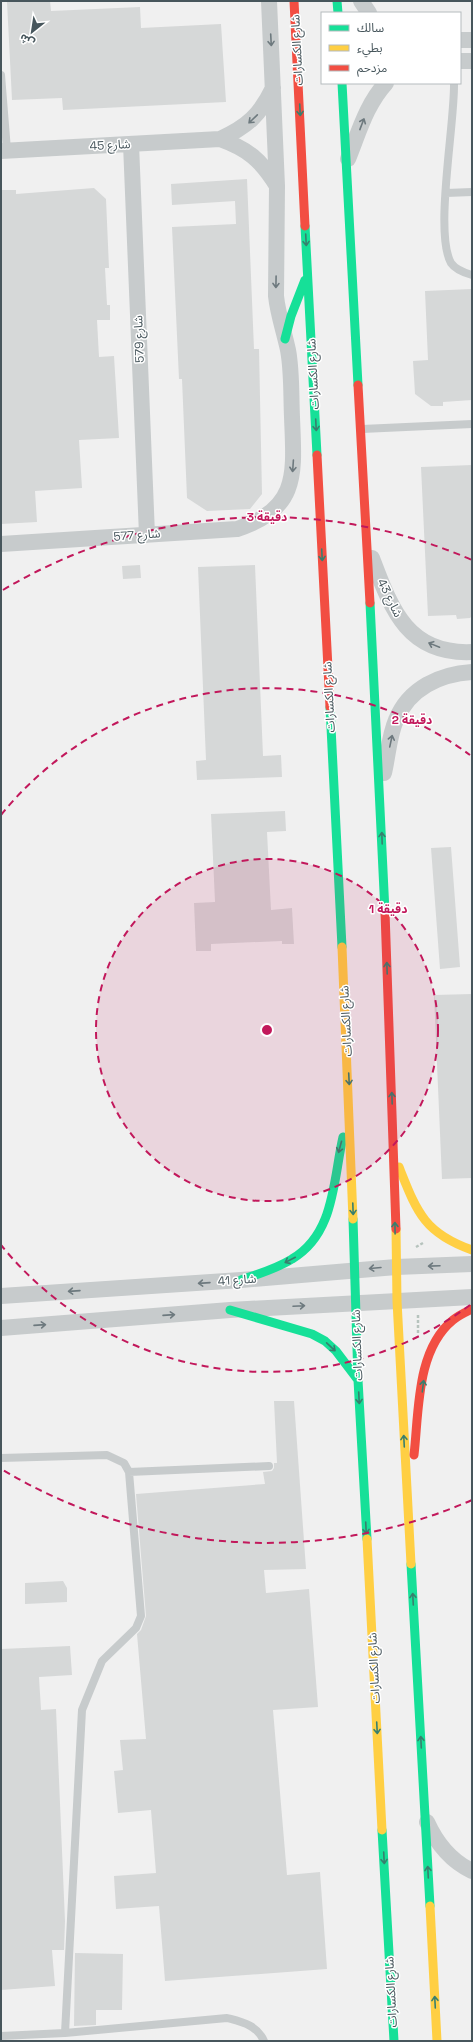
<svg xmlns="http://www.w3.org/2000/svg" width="473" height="2042" viewBox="0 0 473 2042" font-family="'Space Grotesk','Noto Sans Arabic',sans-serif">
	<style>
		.building { fill: #d6d8d8 }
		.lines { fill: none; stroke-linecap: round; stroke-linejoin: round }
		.path { stroke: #b6c3bd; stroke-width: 2.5; stroke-dasharray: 3 2; stroke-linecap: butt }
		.lane { stroke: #c7cbcc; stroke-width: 8 }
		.street { stroke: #c7cbcc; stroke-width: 16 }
		.fast { stroke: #16e098; stroke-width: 9 }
		.slow { stroke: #ffcf43; stroke-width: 9 }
		.jam { stroke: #f24e42; stroke-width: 9 }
		.oneway { stroke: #6d797e }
		.oneway2 { stroke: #387f6e }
		.ring { fill: none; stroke: #c2185b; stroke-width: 2; stroke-dasharray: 7 5 }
		.labels { text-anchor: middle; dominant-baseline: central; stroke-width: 3; stroke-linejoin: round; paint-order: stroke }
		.street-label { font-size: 12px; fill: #47565c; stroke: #fff }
		.centre { fill: #c2185b; stroke: #fff; stroke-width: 2 }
		.ring-label { font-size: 12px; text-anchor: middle; font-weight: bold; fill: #c2185b; stroke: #fff; stroke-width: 3; stroke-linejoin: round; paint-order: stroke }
	</style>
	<rect width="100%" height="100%" fill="#f0f0f0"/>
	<path class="building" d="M50 1 51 11 140 7 141 28 221 24 226 102 63 110 62 98 12 100 7 2Z
		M247 179 254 349H259L262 494 250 509 207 511 187 498 182 379H179L172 227 236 224 235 201 172 205 171 184Z
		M94 188 106 199 109 268H105L107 305H110V320H97L99 357 114 356 119 438 79 440 82 488 35 491 37 522 1 524V190H16V194Z
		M472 289V400L443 402V406H431L415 394 413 361 428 360 425 291Z
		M472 465V616L470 618 457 619 456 615 428 616 421 467Z
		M140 565 141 578 123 579 122 566Z
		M255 565 263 756 281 755 282 777 197 780 196 761 206 760 198 567Z
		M285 811 286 831 267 832 271 910 292 908 294 944H282V941L211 944V951H196L194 903 215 902 211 814Z
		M451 847 460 967 440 969 431 848Z
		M472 994V1178L442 1179 434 995Z
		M274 1401H294L306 1569 264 1570 266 1593 309 1589 318 1707 273 1710 287 1875 320 1872 327 1969 165 1981 159 1906 116 1909 114 1876 156 1873 151 1810 118 1813 114 1771 123 1770 120 1740 146 1739 137 1634 141 1630 146 1616 136 1494 265 1484 263 1472 272 1471 274 1468V1463H277Z
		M63 1581 67 1588V1602L25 1604V1583Z
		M70 1646 72 1675 39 1677 41 1710 56 1709 65 1921 64 1950H52L55 1986 1 1990V1649Z
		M75 1953 123 1954 122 2010H96V2025L74 2026Z"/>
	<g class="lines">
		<path class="path" d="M416 1247 423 1243
			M418 1333V1313"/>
		<path class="lane" d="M1 75 7 150
			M454 83C455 123 434 233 451 263 455 269 465 273 472 275
			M446 193 472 192
			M362 429 472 424
			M1 1458 107 1455 124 1463 129 1472 141 1616 136 1628 102 1661 82 1710 65 2033
			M129 1472 269 1466
			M1 2036 65 2033 227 2018C242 2022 257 2025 264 2041"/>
		<path class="street" d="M361 1 369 13
			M460 40H472
			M460 61H472
			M220 139C248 149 261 160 277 186
			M131 144 147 535
			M1 151 220 139C247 127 260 115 273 88
			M348 159C359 132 366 105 386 83
			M1 544 237 529C300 509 294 472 292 417 291 395 292 371 288 350 284 331 278 315 276 296L277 186 269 1
			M372 558C391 608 407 655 472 652
			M384 773C388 756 389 736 396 720 409 688 440 674 472 672
			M1 1296 241 1280 396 1267 472 1264
			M1 1328 230 1310 472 1297
			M427 1822C436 1842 451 1861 472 1871"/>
		<path class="fast" d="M337 1 338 13
			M342 83 358 385
			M305 226 317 455
			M285 339 291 316 305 280
			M370 603 385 912
			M330 707 342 947
			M353 1219 358 1380 367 1539
			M241 1280C258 1274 276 1269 292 1259 335 1234 333 1180 343 1137
			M230 1310 312 1334 325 1341 336 1351 358 1380
			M411 1564 430 1906
			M382 1830 394 2041"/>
		<path class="slow" d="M342 947 353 1219
			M399 1167C417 1212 424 1233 472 1250
			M396 1229 397 1301 411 1564
			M367 1539 382 1830
			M430 1906 437 2041"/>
		<path class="jam" d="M294 1 305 226
			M358 385 370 603
			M317 455 330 707
			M385 912 396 1229
			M414 1455C419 1412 416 1350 453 1320 459 1315 466 1312 472 1309"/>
	</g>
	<defs><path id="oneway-shaft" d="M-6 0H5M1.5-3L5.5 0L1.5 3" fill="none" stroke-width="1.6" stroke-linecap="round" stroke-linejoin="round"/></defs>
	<g class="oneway">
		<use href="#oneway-shaft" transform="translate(271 40) rotate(87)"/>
		<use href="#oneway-shaft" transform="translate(253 119) rotate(136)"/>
		<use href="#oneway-shaft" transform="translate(362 124) rotate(-69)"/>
		<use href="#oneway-shaft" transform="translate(276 282) rotate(91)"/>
		<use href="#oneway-shaft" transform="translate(293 466) rotate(94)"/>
		<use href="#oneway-shaft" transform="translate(434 645) rotate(-158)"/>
		<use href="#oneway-shaft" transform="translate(391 741) rotate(-78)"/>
		<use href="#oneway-shaft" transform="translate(434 1266) rotate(178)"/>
		<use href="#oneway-shaft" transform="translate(375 1268) rotate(175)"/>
		<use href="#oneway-shaft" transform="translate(204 1283) rotate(176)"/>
		<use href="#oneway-shaft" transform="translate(74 1291) rotate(176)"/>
		<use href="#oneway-shaft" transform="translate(299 1306) rotate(-3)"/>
		<use href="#oneway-shaft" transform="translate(169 1315) rotate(-4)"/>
		<use href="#oneway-shaft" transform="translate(40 1325) rotate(-4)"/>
	</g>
	<g class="oneway2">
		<use href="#oneway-shaft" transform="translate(300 110) rotate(87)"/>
		<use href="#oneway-shaft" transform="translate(306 240) rotate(87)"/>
		<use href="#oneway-shaft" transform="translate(316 425) rotate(87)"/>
		<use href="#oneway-shaft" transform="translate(322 555) rotate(87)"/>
		<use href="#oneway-shaft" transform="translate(382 838) rotate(-92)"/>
		<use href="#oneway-shaft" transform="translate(387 968) rotate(-92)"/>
		<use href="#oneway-shaft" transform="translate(349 1079) rotate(87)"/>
		<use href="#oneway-shaft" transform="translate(392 1098) rotate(-92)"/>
		<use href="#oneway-shaft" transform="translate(340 1147) rotate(105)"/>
		<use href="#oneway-shaft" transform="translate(353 1209) rotate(88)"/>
		<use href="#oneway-shaft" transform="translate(395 1228) rotate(-91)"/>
		<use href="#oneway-shaft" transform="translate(290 1260) rotate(153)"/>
		<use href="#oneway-shaft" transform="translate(331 1347) rotate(43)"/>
		<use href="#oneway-shaft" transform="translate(423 1386) rotate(-83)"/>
		<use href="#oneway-shaft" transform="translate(359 1398) rotate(87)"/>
		<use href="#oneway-shaft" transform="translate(404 1441) rotate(-93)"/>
		<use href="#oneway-shaft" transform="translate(366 1528) rotate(87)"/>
		<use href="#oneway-shaft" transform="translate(413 1599) rotate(-93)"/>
		<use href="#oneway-shaft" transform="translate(377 1728) rotate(87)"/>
		<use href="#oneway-shaft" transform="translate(421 1742) rotate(-93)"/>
		<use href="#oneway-shaft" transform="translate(384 1858) rotate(87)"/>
		<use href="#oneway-shaft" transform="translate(428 1872) rotate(-93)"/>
		<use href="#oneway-shaft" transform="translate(435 2002) rotate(-93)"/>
	</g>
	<circle cx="267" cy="1030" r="171" fill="#c2185b" fill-opacity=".12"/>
	<g class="ring">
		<circle cx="267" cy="1030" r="171"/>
		<path d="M470 1305A342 342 0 0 1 1 1245M1 815A342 342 0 0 1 470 755"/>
		<path d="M472 1500A513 513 0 0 1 3 1470M3 590A513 513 0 0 1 472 560"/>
	</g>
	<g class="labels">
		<g class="street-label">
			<text transform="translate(297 50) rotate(-93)">شارع الكسارات</text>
			<text transform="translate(110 145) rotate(-3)">شارع 45</text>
			<text transform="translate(139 339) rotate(-92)">شارع 579</text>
			<text transform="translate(313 374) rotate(-93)">شارع الكسارات</text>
			<text transform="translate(137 535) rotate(-4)">شارع 577</text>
			<text transform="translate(390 598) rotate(64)">شارع 43</text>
			<text transform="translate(329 697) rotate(-93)">شارع الكسارات</text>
			<text transform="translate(346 1021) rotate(-93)">شارع الكسارات</text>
			<text transform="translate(237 1280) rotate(-4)">شارع 41</text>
			<text transform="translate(357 1345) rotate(-92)">شارع الكسارات</text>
			<text transform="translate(374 1668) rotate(-93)">شارع الكسارات</text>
			<text transform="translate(391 1992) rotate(-93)">شارع الكسارات</text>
		</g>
	</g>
	<circle cx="267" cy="1030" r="6" class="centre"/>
	<g class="ring-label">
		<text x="267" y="521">3 دقيقة</text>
		<text x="412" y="724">2 دقيقة</text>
		<text x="388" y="913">1 دقيقة</text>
	</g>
	<rect width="473" height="2042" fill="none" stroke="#47565c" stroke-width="4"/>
	<rect x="321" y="12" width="140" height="72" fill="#ffffff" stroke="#b5bbbe"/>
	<rect x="329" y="25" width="20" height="6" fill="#16e098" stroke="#b5bbbe"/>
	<text x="357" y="32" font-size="12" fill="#47565c">سالك</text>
	<rect x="329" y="45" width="20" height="6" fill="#ffcf43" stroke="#b5bbbe"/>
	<text x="357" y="52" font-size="12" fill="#47565c">بطيء</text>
	<rect x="329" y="65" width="20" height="6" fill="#f24e42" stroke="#b5bbbe"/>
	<text x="357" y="72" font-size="12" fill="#47565c">مزدحم</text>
	<g transform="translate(32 32) rotate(210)" stroke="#ffffff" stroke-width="3" paint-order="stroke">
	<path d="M0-3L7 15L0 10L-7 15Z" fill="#47565c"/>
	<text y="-6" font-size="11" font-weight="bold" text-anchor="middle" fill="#47565c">ش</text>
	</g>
</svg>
